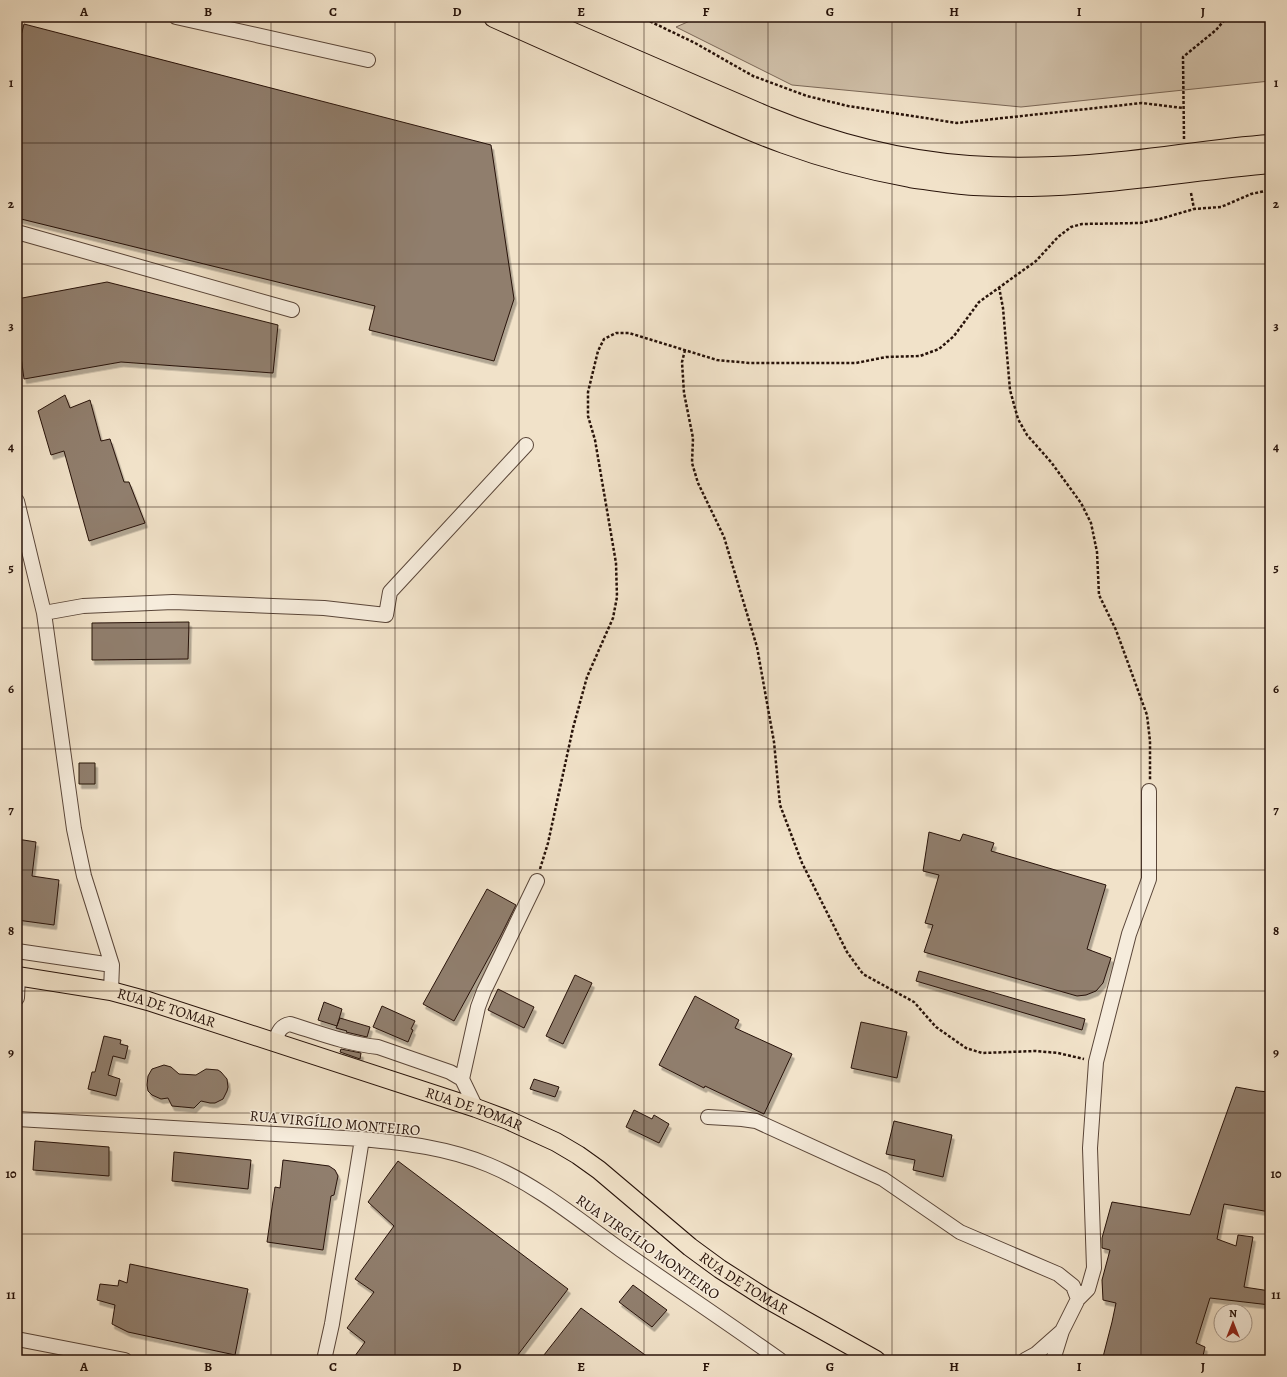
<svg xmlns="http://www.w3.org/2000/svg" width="1287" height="1377" viewBox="0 0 1287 1377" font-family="Alegreya,serif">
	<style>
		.green { fill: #cfbfa8; stroke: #7b6858 }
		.building { fill: #907e6d; stroke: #271209; filter: url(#shadow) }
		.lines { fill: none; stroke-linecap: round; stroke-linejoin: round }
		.minor-casing { stroke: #5a4639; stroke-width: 16 }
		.major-casing { stroke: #271209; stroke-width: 20 }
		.highway-casing { stroke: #271209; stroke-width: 22 }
		.path { stroke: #271209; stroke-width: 2.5; stroke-dasharray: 3 2; stroke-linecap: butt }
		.minor { stroke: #f6ecdc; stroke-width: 14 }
		.major { stroke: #f1e2c9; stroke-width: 18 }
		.highway { stroke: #f1e2c9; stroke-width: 20 }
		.grid { fill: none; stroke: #271209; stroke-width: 1; stroke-opacity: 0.55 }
		.labels { text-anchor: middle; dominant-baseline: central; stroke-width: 3; stroke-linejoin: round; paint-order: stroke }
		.street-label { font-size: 15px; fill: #271209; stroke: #f6ecdc }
		.neatline { fill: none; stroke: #271209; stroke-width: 1.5 }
		.grid-label { font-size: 13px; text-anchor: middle; font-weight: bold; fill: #271209 }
	</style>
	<defs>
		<filter id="shadow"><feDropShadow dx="2.5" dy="4.5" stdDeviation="0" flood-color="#0004"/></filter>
	</defs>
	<rect width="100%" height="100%" fill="#f1e2c9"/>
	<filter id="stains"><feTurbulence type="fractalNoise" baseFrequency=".005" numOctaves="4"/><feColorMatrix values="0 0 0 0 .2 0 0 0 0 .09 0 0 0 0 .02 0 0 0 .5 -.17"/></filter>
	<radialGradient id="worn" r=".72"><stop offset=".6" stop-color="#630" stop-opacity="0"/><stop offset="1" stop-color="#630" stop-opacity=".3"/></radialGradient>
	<path class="green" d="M699 17H1270V81L1021 107 792 85 676 27Z"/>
	<path class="building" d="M24 24 491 145 514 299 494 361 369 330 375 306 17 218V51Z
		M107 282 278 325 273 373 121 362 24 379 17 327V299Z
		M65 395 70 408 90 400 101 441 110 439 124 482H129L145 523 89 541 64 451 51 455 38 411Z
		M189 622 188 659 92 660V623Z
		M79 763H95V784H79Z
		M929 832 960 841 963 834 994 843 991 851 1106 885 1087 949 1111 958 1103 983 1096 991 1086 995 1077 996 924 952 933 925 925 923 939 875 923 871Z
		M17 839 36 842 32 876 59 880 54 925 17 920Z
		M487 889 516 905 500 937 454 1021 423 1004Z
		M919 971 1085 1019 1082 1030 916 981Z
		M575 975 592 983 563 1044 546 1036Z
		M498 989 534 1007 524 1028 488 1010Z
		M695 996 739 1020 735 1028 792 1054 764 1114 705 1086 704 1088 659 1065Z
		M324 1002 342 1009 337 1026 318 1020Z
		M382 1006 415 1021 411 1029 413 1030 408 1042 373 1027Z
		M340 1018 370 1027 367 1037 346 1032 347 1031 336 1028Z
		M861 1022 907 1032 897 1078 851 1068Z
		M104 1036 121 1040 120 1044 128 1046 125 1059 113 1056 108 1075 120 1079 116 1096 88 1089 92 1072H95Z
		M341 1049 361 1053 360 1059 340 1052Z
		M164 1065 171 1067 179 1074 196 1075 206 1069 218 1070 221 1072 227 1079 228 1087 227 1091 223 1099 215 1103H210L201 1101 194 1108 172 1106 168 1098 161 1099 152 1095 148 1091 147 1085 148 1076 152 1069Z
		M534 1079 559 1087 555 1097 530 1089Z
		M1236 1087 1258 1091 1270 1092V1212L1224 1204 1217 1239 1236 1246 1238 1235 1253 1237 1244 1287 1270 1291V1305L1210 1298 1196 1343 1205 1347 1202 1360H1113L1103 1357 1112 1322 1116 1303 1103 1300 1102 1280 1110 1250 1102 1248V1238L1112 1202 1190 1215Z
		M634 1110 652 1119 654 1115 669 1124 659 1143 626 1127Z
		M894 1121 952 1135 943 1177 913 1170 915 1160 886 1154Z
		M35 1141 109 1147V1176L33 1170Z
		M174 1152 251 1160 248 1189 172 1181Z
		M283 1160 329 1166 335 1170 338 1176 334 1195 331 1196 323 1250 267 1242 275 1187 280 1188Z
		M398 1161 568 1289 514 1360H352L365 1342 347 1328 374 1292 355 1279 394 1226 368 1202Z
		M130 1264 248 1289 235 1355 128 1332 112 1324 115 1305 97 1300 100 1284 118 1286 119 1280 127 1283Z
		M633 1285 667 1310 652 1327 619 1302Z
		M581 1308 652 1360H540Z"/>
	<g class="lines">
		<g class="minor-casing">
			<path id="minor" d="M176 17 368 60
				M17 232 292 310
				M17 501 44 613 74 829 84 876 112 965 111 991
				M44 613 83 606 173 602 324 608 386 615 390 592 526 445
				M17 951 112 965
				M17 998 18 976
				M274 1043C278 1034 279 1026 290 1024 319 1033 348 1044 378 1047L450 1072 462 1079 476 1108
				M462 1079 478 1007 484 991 537 881
				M708 1117 742 1119 756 1121 883 1179 960 1232 1058 1274 1073 1286 1078 1299
				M17 1119 362 1139C406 1143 449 1148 489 1165 537 1185 579 1220 621 1250 674 1287 728 1323 780 1360
				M17 1339 125 1360
				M324 1360 332 1324 362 1139
				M1025 1360 1036 1354 1062 1331
				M1053 1360 1062 1331 1078 1299 1088 1289 1094 1268 1090 1148 1096 1062 1129 934 1149 879V791"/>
		</g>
		<g class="major-casing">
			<g id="major">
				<path id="s1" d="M17 976 111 991 148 1001 476 1108 508 1120 556 1142 578 1155 599 1170 690 1247 720 1269 767 1299 876 1360"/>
			</g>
		</g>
		<g class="highway-casing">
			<path id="highway" d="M494 17C552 43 610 69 668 94 707 111 745 129 784 143 825 158 867 169 910 177 931 180 953 184 974 185 1073 191 1172 172 1270 163
				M536 17 767 117C831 143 899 161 969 166 1009 169 1050 168 1090 165 1150 161 1210 149 1270 145"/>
		</g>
		<path class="path" d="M641 17 695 43 753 76 807 96 848 106 957 123 1142 103 1183 108
			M1264 17 1270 25
			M1184 139 1183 57 1216 30 1227 17
			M1191 193 1194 209
			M999 287 1003 308 1010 390 1018 419 1027 435 1051 462 1081 503 1091 523 1097 552 1099 595 1116 630 1147 715 1150 741V780
			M685 350 682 362 684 393 693 438 692 463 698 483 724 537 757 647 774 742 780 805 802 863 847 952 863 974 914 1002 936 1027 966 1048 982 1053 1036 1051 1058 1053 1084 1059
			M540 869 548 843 573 728 587 677 613 618 617 597 616 563 595 440 588 416V392L598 351 604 339 616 333H629L717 360 749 363H856L886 357 920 356 939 349 954 336 979 302 1036 261 1058 237 1071 227 1082 224 1140 223 1160 219 1194 209 1221 207 1251 194 1270 190"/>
		<use href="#minor" class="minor"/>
		<use href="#major" class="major"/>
		<use href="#highway" class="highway"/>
	</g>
	<path class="grid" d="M146 17V1360M271 17V1360M395 17V1360M519 17V1360M644 17V1360M768 17V1360M892 17V1360M1016 17V1360M1141 17V1360M17 143H1270M17 264H1270M17 386H1270M17 507H1270M17 628H1270M17 749H1270M17 870H1270M17 991H1270M17 1113H1270M17 1234H1270"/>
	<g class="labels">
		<g class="street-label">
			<text stroke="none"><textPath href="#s1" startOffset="153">RUA DE TOMAR</textPath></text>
			<text stroke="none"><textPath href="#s1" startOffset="477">RUA DE TOMAR</textPath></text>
			<text transform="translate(335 1123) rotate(5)">RUA VIRGÍLIO MONTEIRO</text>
			<text transform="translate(648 1247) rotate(35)">RUA VIRGÍLIO MONTEIRO</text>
			<text stroke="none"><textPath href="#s1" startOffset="801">RUA DE TOMAR</textPath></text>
		</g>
	</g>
	<rect width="1287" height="1377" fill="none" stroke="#f1e2c9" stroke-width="44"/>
	<g transform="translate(1233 1323)"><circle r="19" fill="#f6ecdc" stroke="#a39588"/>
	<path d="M0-3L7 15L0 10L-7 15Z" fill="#8f2418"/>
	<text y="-6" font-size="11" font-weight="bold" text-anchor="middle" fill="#271209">N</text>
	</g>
	<rect x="22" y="22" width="1243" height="1333" class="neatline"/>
	<g class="grid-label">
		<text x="84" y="16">A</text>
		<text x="208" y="16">B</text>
		<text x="333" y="16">C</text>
		<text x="457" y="16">D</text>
		<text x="581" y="16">E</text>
		<text x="706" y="16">F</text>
		<text x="830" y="16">G</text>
		<text x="954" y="16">H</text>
		<text x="1079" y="16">I</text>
		<text x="1203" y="16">J</text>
		<text x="11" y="87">1</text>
		<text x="1276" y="87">1</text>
		<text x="11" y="208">2</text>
		<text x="1276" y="208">2</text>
		<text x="11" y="330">3</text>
		<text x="1276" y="330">3</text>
		<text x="11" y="451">4</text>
		<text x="1276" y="451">4</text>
		<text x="11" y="572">5</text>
		<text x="1276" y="572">5</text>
		<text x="11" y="693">6</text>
		<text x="1276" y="693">6</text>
		<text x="11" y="814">7</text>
		<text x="1276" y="814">7</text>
		<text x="11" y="935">8</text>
		<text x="1276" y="935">8</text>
		<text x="11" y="1057">9</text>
		<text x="1276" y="1057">9</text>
		<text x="11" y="1178">10</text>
		<text x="1276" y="1178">10</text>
		<text x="11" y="1299">11</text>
		<text x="1276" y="1299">11</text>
		<text x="84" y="1371">A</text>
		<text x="208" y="1371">B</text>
		<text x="333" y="1371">C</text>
		<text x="457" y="1371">D</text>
		<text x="581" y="1371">E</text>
		<text x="706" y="1371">F</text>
		<text x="830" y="1371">G</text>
		<text x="954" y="1371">H</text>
		<text x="1079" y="1371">I</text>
		<text x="1203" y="1371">J</text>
	</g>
	<rect width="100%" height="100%" filter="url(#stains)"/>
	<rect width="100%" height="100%" fill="url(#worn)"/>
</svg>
